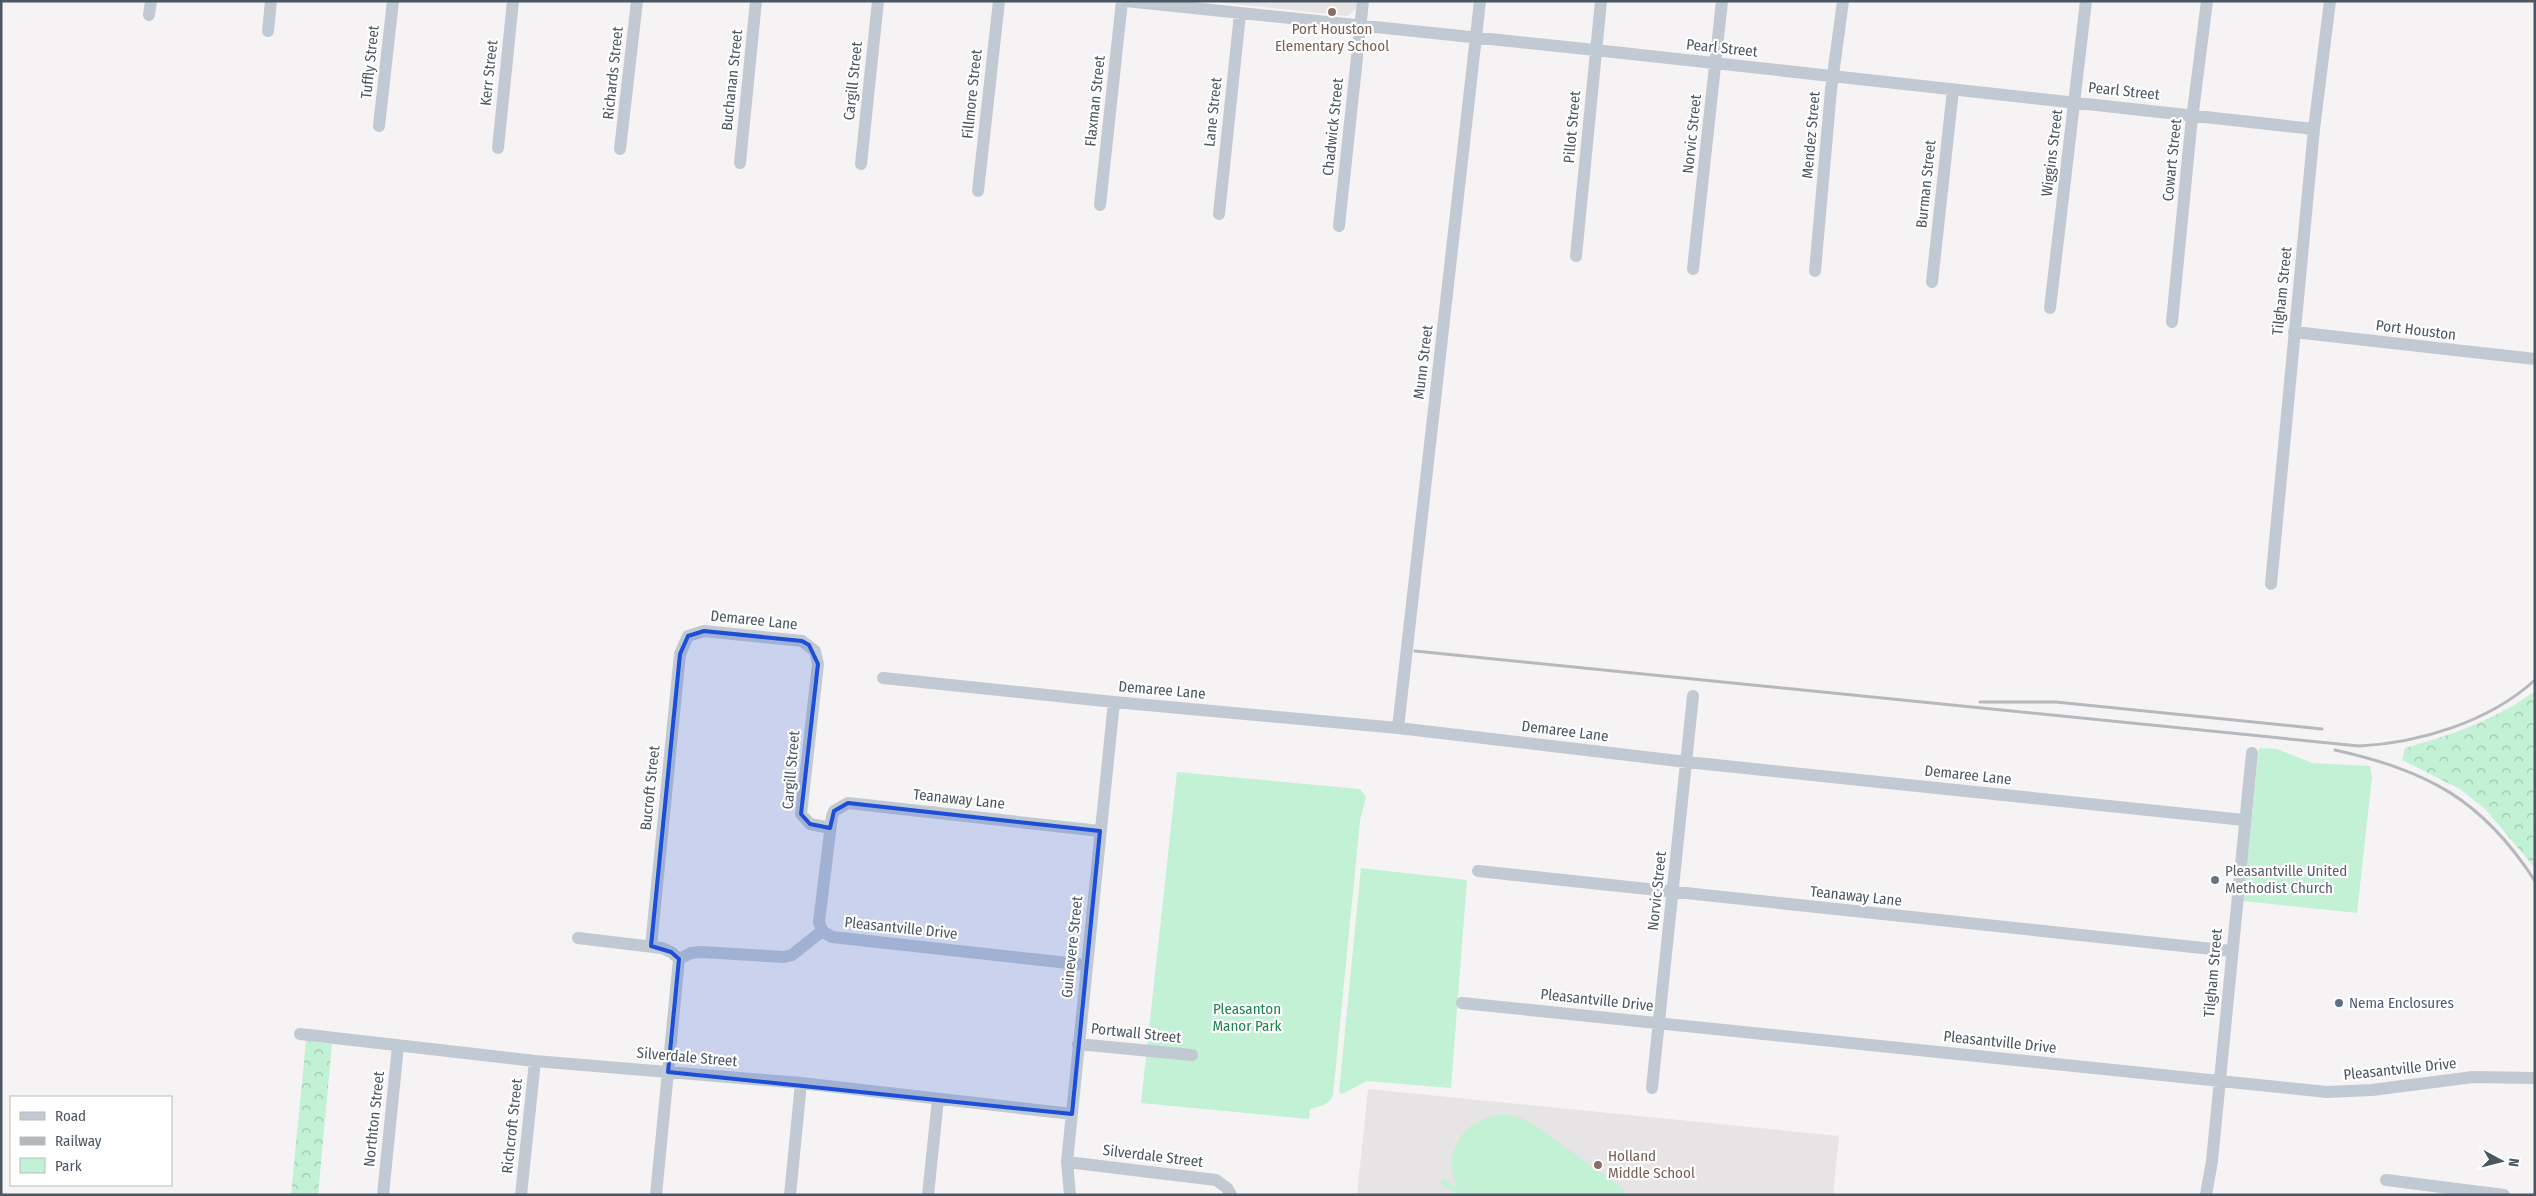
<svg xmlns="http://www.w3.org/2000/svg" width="2536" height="1196" viewBox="0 0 2536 1196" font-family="'Fira Sans Condensed',sans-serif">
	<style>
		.education { fill: #e6e4e5 }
		.green { fill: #c3f1d5 }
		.forest { fill: url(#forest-crowns) }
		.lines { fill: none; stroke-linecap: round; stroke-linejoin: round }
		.minor { stroke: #c1cad2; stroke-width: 12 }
		.rail { stroke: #b5b8bd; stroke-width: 3 }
		.marked { fill: #1d4ed8; fill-opacity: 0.2; stroke: #1d4ed8; stroke-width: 4; stroke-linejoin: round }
		.education-dot { fill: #8d6e63; stroke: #fff; stroke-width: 2 }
		.worship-dot { fill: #6b7280; stroke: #fff; stroke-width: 2 }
		.service-dot { fill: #5c6f8a; stroke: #fff; stroke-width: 2 }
		.labels { text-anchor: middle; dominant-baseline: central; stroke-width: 4.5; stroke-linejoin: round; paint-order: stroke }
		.education-label { font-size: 15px; fill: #785e54; stroke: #fff }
		.street-label { font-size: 15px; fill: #4a5661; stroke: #fff }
		.worship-label { font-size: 15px; fill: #5b616d; stroke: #fff; text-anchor: start }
		.service-label { font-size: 15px; fill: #4e5e75; stroke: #fff; text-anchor: start }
		.park-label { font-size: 15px; fill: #17864f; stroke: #fff }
	</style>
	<defs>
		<pattern id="forest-crowns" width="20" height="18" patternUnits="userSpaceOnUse" patternTransform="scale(1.25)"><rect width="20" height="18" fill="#c3f1d5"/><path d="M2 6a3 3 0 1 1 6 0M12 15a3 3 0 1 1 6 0" fill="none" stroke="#a0c6b0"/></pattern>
	</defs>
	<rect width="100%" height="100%" fill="#f5f3f3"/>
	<path class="education" d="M1207 1H1357L1356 9 1348 16Z
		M1368 1089 1839 1136 1833 1195H1357Z"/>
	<path class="green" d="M2259 748 2277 749 2312 763 2370 766 2372 777 2357 913 2243 901Z
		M1177 772 1360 789 1366 797 1360 821 1333 1095C1330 1105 1320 1106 1310 1109L1309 1119 1141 1103Z
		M1361 868 1467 880 1451 1088 1367 1081 1342 1094 1339 1092Z
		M1504 1114 1517 1116 1530 1122 1620 1186 1627 1195H1458L1439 1183 1443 1179 1458 1188C1439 1151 1466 1117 1504 1114Z"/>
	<path class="forest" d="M2535 691V868L2485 809 2460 789 2402 760 2405 748C2452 735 2495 720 2535 691Z
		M306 1041 332 1044 318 1195H291Z"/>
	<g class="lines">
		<path class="minor" d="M1126 1 1595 50 2314 129
			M149 15 151 1
			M268 31 271 1
			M379 126 393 1
			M498 148 513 1
			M620 149 637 1
			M740 163 756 1
			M861 164 878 1
			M978 191 999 1
			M1100 205 1122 1
			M1219 214 1240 14
			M1339 226 1363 1
			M1576 256 1601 1
			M1693 269 1722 1
			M1815 271 1831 90 1843 1
			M1932 282 1953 90
			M2050 308 2086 1
			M2172 322 2191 127 2207 1
			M2294 332 2535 359
			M2271 584 2314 129 2330 1
			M883 678 1114 702 1398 728 1687 762 2244 820
			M1398 728 1480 1
			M1478 871 2231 951
			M822 931 819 922 832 816 834 811 848 803 1100 831
			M822 931 832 937 1086 965
			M578 938 662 948 671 952 679 959
			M651 946 680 654 688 636 704 631 802 641 815 651 818 664 801 814 810 824 830 828
			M679 959 691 953 701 952 784 957 792 955 822 931
			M1462 1003 2327 1092 2372 1090 2473 1077 2535 1078
			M300 1034 535 1061 801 1083 1072 1114
			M1078 1044 1192 1055
			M1652 1088 1693 696
			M1067 1162 1216 1180 1227 1188 1231 1195
			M2386 1180 2504 1195
			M383 1195 398 1046
			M521 1195 535 1061
			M656 1195 679 959
			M790 1195 801 1083
			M928 1195 938 1099
			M1070 1195 1067 1162 1114 702
			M2206 1195 2212 1161 2252 753"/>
		<path class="rail" d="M1415 651 2359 746C2419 743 2489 722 2535 680
			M1980 702H2056L2322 729
			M2335 750C2428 771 2482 799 2535 881"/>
	</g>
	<path class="marked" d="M704 631 802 641 809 645 818 664 801 814 810 824 830 828 834 811 848 803 1100 831 1072 1114 668 1072 679 959 671 952 651 946 680 654 688 636Z"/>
	<g class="education-dot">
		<circle cx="1332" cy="12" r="5"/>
		<circle cx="1598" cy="1165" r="5"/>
	</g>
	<circle class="worship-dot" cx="2215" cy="880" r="5"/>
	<circle class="service-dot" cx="2339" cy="1003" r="5"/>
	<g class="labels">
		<g class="education-label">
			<text x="1332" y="29">Port Houston<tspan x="1332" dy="17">Elementary School</tspan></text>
			<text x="1608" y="1156" text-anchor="start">Holland<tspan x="1608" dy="17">Middle School</tspan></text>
		</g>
		<g class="street-label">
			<text transform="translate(1722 48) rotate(6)">Pearl Street</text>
			<text transform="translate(370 62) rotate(-84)">Tuffly Street</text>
			<text transform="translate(489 73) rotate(-84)">Kerr Street</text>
			<text transform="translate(613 73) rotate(-84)">Richards Street</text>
			<text transform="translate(732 80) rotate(-84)">Buchanan Street</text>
			<text transform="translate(853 81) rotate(-84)">Cargill Street</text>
			<text transform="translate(2124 91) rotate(6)">Pearl Street</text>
			<text transform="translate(972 94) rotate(-84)">Fillmore Street</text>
			<text transform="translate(1095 101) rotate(-84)">Flaxman Street</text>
			<text transform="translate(1213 112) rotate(-84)">Lane Street</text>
			<text transform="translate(1333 127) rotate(-84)">Chadwick Street</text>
			<text transform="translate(1572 127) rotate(-85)">Pillot Street</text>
			<text transform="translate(1692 134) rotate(-84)">Norvic Street</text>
			<text transform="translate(1811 135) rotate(-85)">Mendez Street</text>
			<text transform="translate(2052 153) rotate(-83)">Wiggins Street</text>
			<text transform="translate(2172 160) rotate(-84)">Cowart Street</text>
			<text transform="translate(1926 184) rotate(-84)">Burman Street</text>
			<text transform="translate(2282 291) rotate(-84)">Tilgham Street</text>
			<text transform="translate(2416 330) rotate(7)">Port Houston</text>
			<text transform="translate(1423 362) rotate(-83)">Munn Street</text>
			<text transform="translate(754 620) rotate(6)">Demaree Lane</text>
			<text transform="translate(1162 690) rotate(5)">Demaree Lane</text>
			<text transform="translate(1565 731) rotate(7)">Demaree Lane</text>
			<text transform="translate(791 770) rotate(-85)">Cargill Street</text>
			<text transform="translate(1968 775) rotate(6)">Demaree Lane</text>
			<text transform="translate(650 788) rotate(-84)">Bucroft Street</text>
			<text transform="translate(959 799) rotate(6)">Teanaway Lane</text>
			<text transform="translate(1657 891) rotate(-84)">Norvic Street</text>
			<text transform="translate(1856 896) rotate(6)">Teanaway Lane</text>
			<text transform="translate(901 928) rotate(6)">Pleasantville Drive</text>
			<text transform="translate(1072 947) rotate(-84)">Guinevere Street</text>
			<text transform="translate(2213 973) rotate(-85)">Tilgham Street</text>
			<text transform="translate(1597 1000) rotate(6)">Pleasantville Drive</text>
			<text transform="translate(1136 1033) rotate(6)">Portwall Street</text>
			<text transform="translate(2000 1042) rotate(6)">Pleasantville Drive</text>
			<text transform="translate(687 1057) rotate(5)">Silverdale Street</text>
			<text transform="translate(2400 1069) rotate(-6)">Pleasantville Drive</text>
			<text transform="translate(374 1119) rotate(-84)">Northton Street</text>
			<text transform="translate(512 1126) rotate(-84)">Richcroft Street</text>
			<text transform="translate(1153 1156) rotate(7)">Silverdale Street</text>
		</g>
		<g class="worship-label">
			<text x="2225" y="871">Pleasantville United<tspan x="2225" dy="17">Methodist Church</tspan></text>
		</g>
		<g class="service-label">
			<text x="2349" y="1003">Nema Enclosures</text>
		</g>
		<g class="park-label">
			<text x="1247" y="1009">Pleasanton<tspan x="1247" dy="17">Manor Park</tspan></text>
		</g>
	</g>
	<rect width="2536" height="1196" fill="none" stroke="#4a5661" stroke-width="5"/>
	<rect x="10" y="1096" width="162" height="90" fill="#ffffff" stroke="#b7bbc0"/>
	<rect x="20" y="1112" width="25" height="8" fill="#c1cad2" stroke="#b7bbc0"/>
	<text x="55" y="1121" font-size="15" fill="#4a5661">Road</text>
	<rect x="20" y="1137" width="25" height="8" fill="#b5b8bd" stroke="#b7bbc0"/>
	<text x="55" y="1146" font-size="15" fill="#4a5661">Railway</text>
	<rect x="20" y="1158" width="25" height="15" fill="#c3f1d5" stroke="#b7bbc0"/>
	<text x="55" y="1171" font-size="15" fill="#4a5661">Park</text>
	<g transform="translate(2501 1161) rotate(97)" stroke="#ffffff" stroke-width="4" paint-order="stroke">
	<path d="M0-4L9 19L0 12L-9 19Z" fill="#4a5661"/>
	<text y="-8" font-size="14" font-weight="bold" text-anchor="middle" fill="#4a5661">N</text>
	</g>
</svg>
